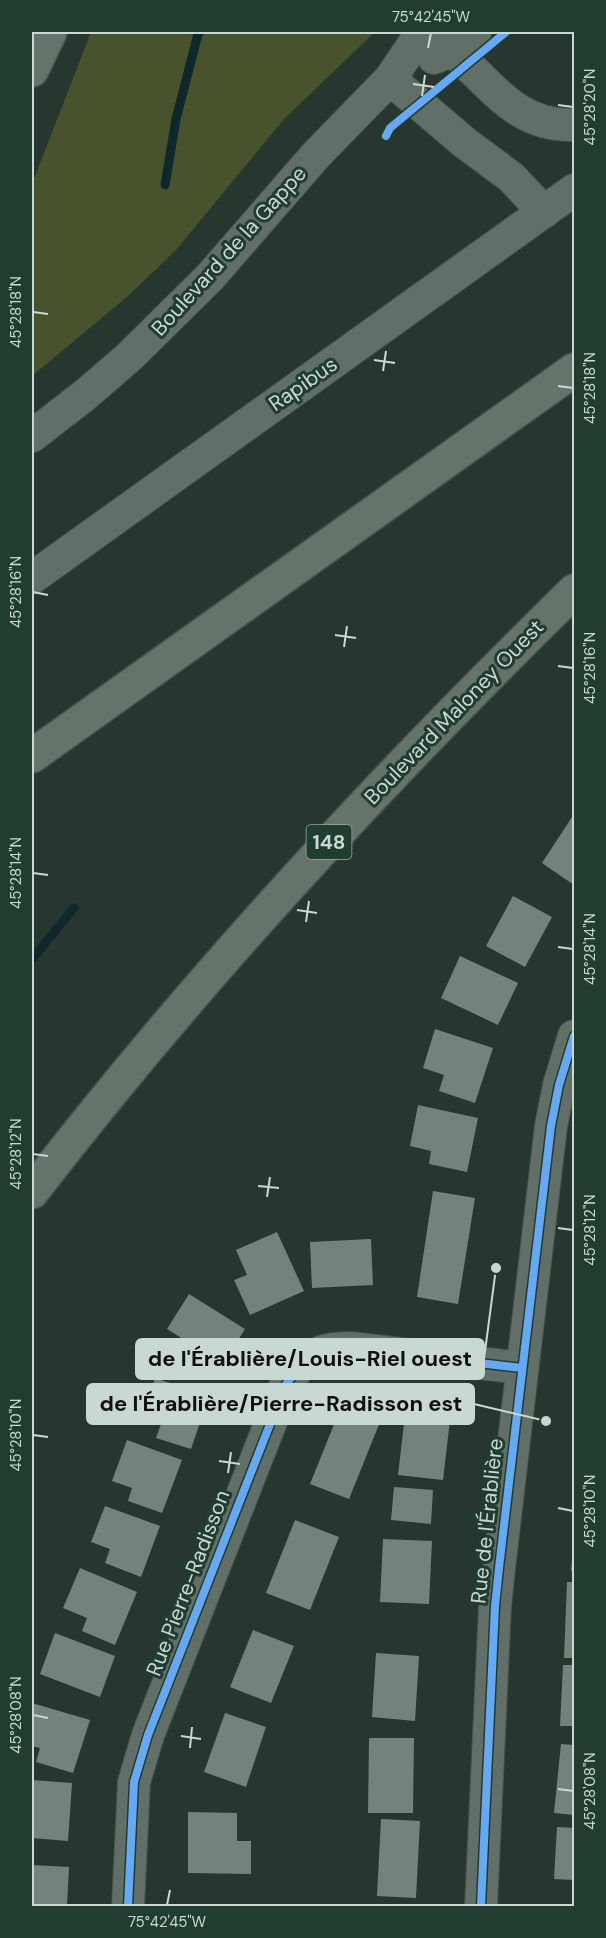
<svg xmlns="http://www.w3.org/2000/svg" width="606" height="1938" viewBox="0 0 606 1938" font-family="'DM Sans',sans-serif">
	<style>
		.green { fill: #48522c }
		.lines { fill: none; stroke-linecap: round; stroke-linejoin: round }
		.stream { stroke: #0e282b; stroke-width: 9 }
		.building { fill: #73827d }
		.minor-casing { stroke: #44524b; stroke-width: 34 }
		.highway-casing { stroke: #44524b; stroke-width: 36 }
		.minor { stroke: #626e68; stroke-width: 32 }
		.highway { stroke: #66736a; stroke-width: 33 }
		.cycleway-casing { stroke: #213d30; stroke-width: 11 }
		.cycleway { stroke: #66a8f1; stroke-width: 8 }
		.ticks { fill: none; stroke: #c9d9d1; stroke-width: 2 }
		.labels { text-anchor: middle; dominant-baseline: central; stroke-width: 6; stroke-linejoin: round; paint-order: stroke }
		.shield { fill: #213d30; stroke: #97aaa1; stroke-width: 1.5 }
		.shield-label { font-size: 20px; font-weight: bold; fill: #c9d9d1 }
		.street-label { font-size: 21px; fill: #c9d9d1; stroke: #213d30 }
		.leader { fill: none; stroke: #c9d9d1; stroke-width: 2 }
		.callout-dot { fill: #c9d9d1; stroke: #213d30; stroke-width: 2 }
		.callout { fill: #c9d9d1; stroke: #c9d9d1; stroke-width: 2 }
		.callout-label { font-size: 22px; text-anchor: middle; font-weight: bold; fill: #111 }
		.neatline { fill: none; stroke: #c9d9d1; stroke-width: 2 }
		.ticks-label { font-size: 15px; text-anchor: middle; fill: #c9d9d1 }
	</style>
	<rect width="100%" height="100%" fill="#27372f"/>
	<path class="green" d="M91 32H375L285 118 176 250 128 296 32 376V184Z"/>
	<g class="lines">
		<path class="stream" d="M165 185 176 119 198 34 200 32
			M32 959 74 908"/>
	</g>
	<path class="building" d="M574 814V885L542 863Z
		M513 896 552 917 525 967 486 946Z
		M460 956 518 983 498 1025 441 998Z
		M435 1029 493 1048 475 1103 439 1091 444 1075 423 1068Z
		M418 1105 478 1118 467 1172 429 1164 431 1151 410 1146Z
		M433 1191 475 1198 458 1304 417 1297Z
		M277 1232 304 1291 250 1315 234 1280 247 1275 236 1250Z
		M371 1239 373 1285 312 1288 310 1242Z
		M189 1294 245 1329 223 1364 167 1329Z
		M155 1378 209 1396 191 1449 156 1438 161 1424 142 1417Z
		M341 1407 380 1422 349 1499 310 1484Z
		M405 1415 450 1420 443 1480 398 1475Z
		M127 1440 182 1460 162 1513 128 1501 132 1488 112 1481Z
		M394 1487 433 1490 431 1524 391 1520Z
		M105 1506 160 1526 141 1577 105 1563 110 1549 91 1542Z
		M295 1520 339 1537 310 1610 266 1593Z
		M383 1539 432 1541 429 1604 380 1602Z
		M573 1547H574V1571H571Z
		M80 1568 137 1592 115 1645 82 1631 87 1618 63 1608Z
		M567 1582H574V1658H564Z
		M253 1630 294 1646 271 1703 230 1687Z
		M55 1633 115 1656 100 1697 40 1674Z
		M376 1653 419 1656 415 1721 372 1717Z
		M563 1665H574V1726H560Z
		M32 1703 90 1720 73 1773 36 1762 40 1748 32 1746Z
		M225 1713 266 1727 246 1787 204 1772Z
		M369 1738H414L413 1813H368Z
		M561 1744 574 1745V1815L554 1813Z
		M32 1780 72 1783 68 1841 32 1838Z
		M188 1812 237 1813V1841H251V1874L188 1873Z
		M381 1819 420 1821 416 1898 377 1896Z
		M557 1827 574 1828V1880L554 1879Z
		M32 1865 69 1867 67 1906H32Z"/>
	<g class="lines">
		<g class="minor-casing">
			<path id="minor" d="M433 32C447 45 461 59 476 73 506 103 529 126 574 125
				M434 58 452 50 475 32
				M390 79 465 143 511 177 544 212
				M32 436 85 395 129 357 210 277 316 155 390 79 422 32
				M32 578 574 190
				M128 1906 134 1782 148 1735 285 1386C304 1358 315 1348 350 1348L522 1368
				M481 1906 495 1606 499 1568 551 1126 559 1085 574 1036"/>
		</g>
		<g class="highway-casing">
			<path id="highway" d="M32 70 50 32
				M32 756 574 370
				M32 1192C197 978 381 780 574 591"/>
		</g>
		<use href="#minor" class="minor"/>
		<use href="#highway" class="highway"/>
		<g class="cycleway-casing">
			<path id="cycleway" d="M386 136 390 128 506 32
				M128 1906 134 1782 148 1735 285 1386C304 1358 315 1348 350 1348L522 1368
				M481 1906 495 1606 499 1568 551 1126 559 1085 574 1036"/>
		</g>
		<use href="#cycleway" class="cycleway"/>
	</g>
	<path class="ticks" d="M428 48 431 33M413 84 434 87M422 96 425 75M558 105 573 107M33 312 48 314M374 360 395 363M383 371 386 351M558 386 573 388M33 592 48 595M335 635 356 638M344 647 347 626M558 666 573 668M33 873 48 875M297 910 317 913M306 922 309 901M558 947 573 949M33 1154 48 1156M258 1186 279 1188M267 1197 270 1177M558 1228 573 1230M33 1435 48 1437M219 1461 240 1464M228 1473 231 1452M558 1508 573 1511M33 1715 48 1718M181 1736 201 1739M190 1748 192 1727M558 1789 573 1791M167 1905 170 1890"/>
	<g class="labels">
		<rect class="shield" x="306.5" y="825" width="45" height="34" rx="4.5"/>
		<g class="shield-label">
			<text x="329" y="842">148</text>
		</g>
		<g class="street-label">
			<text transform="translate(229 251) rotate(-48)">Boulevard de la Gappe</text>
			<text transform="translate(303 384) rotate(-35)">Rapibus</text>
			<text transform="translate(454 712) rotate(-46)">Boulevard Maloney Ouest</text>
			<text transform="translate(487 1521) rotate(-84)">Rue de l'Érablière</text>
			<text transform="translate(188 1583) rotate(-69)">Rue Pierre-Radisson</text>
		</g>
	</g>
	<path class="leader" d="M496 1268L484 1359M546 1421L474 1404"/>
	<g class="callout-dot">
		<circle cx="496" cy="1268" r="6"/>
		<circle cx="546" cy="1421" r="6"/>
	</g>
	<g class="callout">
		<rect x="136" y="1339" width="348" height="40" rx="6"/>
		<rect x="87" y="1384" width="387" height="40" rx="6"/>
	</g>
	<g class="callout-label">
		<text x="310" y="1366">de l'Érablière/Louis-Riel ouest</text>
		<text x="281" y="1411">de l'Érablière/Pierre-Radisson est</text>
	</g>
	<rect width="606" height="1938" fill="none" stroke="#213d30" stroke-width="66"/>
	<rect x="33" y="33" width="540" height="1872" class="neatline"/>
	<g class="ticks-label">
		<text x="431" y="22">75°42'45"W</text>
		<text transform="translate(590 107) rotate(-90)" y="5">45°28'20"N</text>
		<text transform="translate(16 312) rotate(-90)" y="5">45°28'18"N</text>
		<text transform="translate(590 388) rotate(-90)" y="5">45°28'18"N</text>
		<text transform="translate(16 592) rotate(-90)" y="5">45°28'16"N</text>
		<text transform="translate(590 668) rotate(-90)" y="5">45°28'16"N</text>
		<text transform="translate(16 873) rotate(-90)" y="5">45°28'14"N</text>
		<text transform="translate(590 949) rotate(-90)" y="5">45°28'14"N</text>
		<text transform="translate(16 1154) rotate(-90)" y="5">45°28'12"N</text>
		<text transform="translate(590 1230) rotate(-90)" y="5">45°28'12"N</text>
		<text transform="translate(16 1435) rotate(-90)" y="5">45°28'10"N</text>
		<text transform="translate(590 1511) rotate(-90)" y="5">45°28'10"N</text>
		<text transform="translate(16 1715) rotate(-90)" y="5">45°28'08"N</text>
		<text transform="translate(590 1791) rotate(-90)" y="5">45°28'08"N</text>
		<text x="167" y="1927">75°42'45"W</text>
	</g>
</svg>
